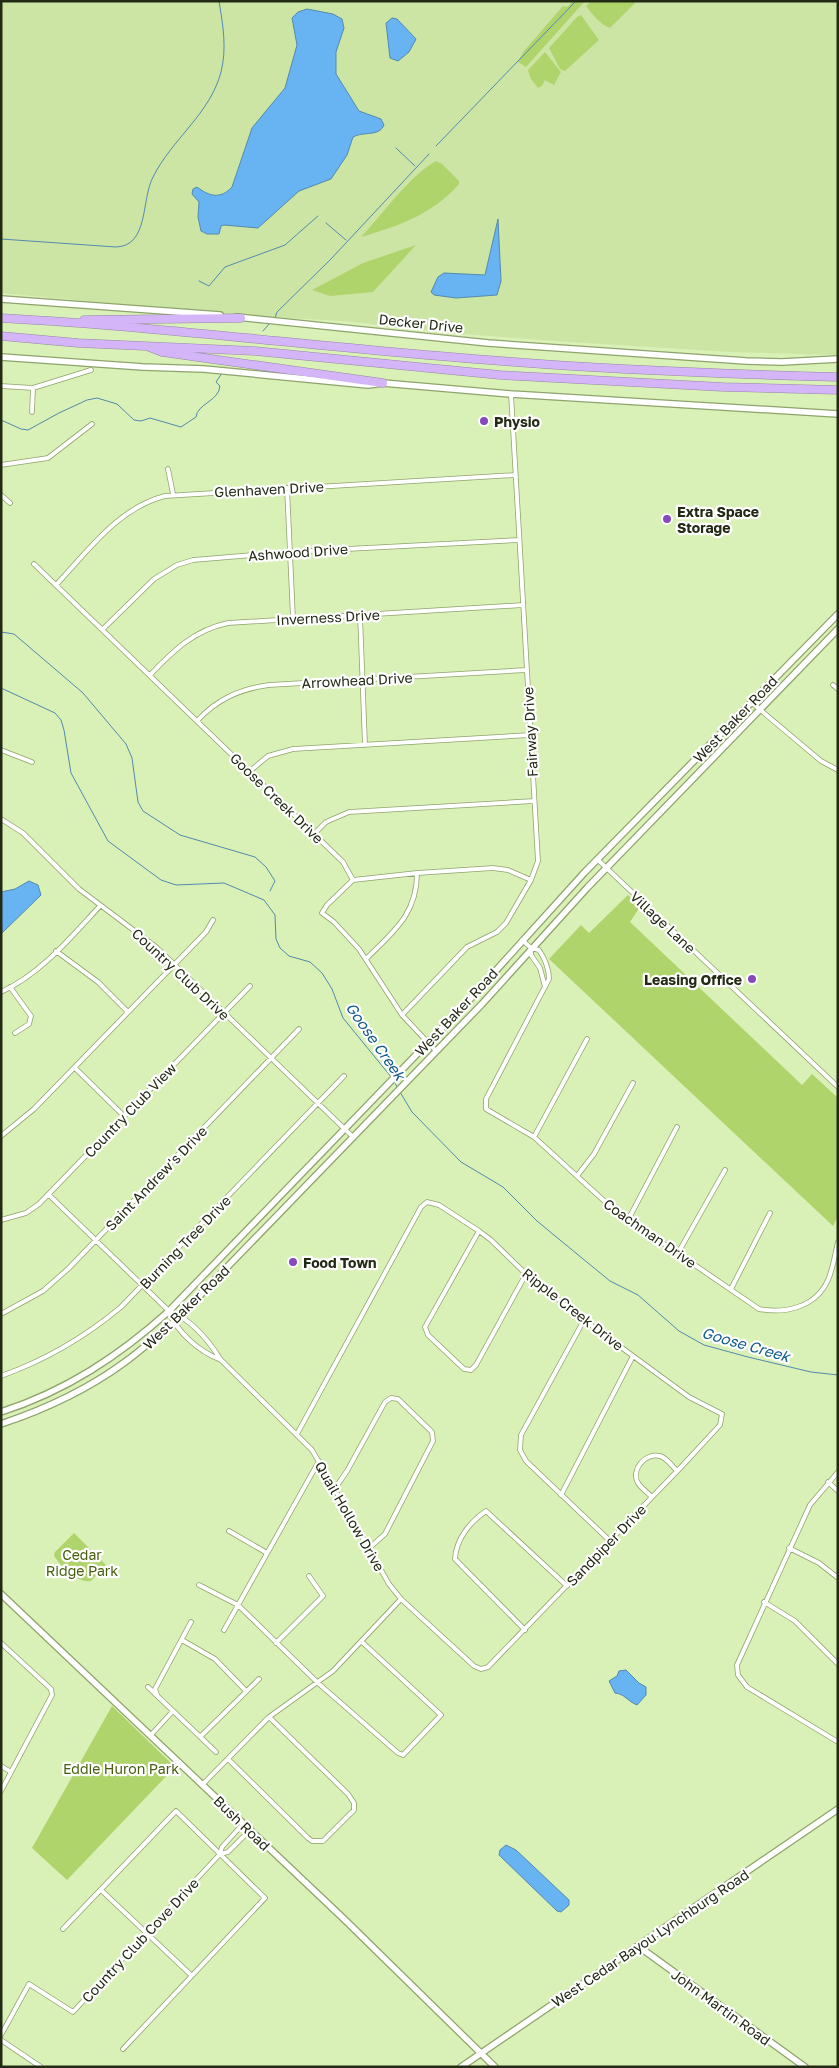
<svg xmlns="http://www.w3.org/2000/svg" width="839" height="2068" viewBox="0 0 839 2068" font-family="'Golos Text',sans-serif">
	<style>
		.built { fill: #cce5a4 }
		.green { fill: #b0d46c }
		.water { fill: #68b3f1; stroke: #538aaf }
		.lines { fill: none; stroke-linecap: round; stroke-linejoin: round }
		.stream { stroke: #538aaf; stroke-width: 1 }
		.street-casing { stroke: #8fa36c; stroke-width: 5.5 }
		.secondary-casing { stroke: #8fa36c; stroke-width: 8 }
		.highway-casing { stroke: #9685a8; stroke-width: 9 }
		.street { stroke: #fff; stroke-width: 4 }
		.secondary { stroke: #fff; stroke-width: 5.5 }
		.highway { stroke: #d4b6f8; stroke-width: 8 }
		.poi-dot { fill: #8649be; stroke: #fff; stroke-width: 2 }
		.labels { text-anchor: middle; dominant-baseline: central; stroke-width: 4.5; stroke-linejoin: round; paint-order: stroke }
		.street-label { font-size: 14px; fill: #222a14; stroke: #fff }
		.poi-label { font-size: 14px; font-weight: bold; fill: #222a14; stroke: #fff; text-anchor: start }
		.park-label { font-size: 14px; fill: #475e0d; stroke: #fff }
		.water-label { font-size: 15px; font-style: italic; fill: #145c8e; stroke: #fff }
	</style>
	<rect width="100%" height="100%" fill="#d9f0b6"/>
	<path class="built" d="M1 1H838V355L730 352 555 341 451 333 344 321 236 315 1 293Z"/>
	<path class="green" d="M573 1H585L526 67 518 62 524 51 563 6 567 7Z
		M591 1H637L610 28C601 25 592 14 586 6Z
		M581 15 599 40 565 71 560 69 549 48 577 17Z
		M545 52 561 72 554 85 545 80 542 86 538 88 531 79 528 70Z
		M436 161 442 164 459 181V184C433 214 399 226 361 237 382 215 410 175 436 161Z
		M416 245 373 292 330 296 312 290 363 263Z
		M628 895 640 907 630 922 802 1085 812 1074 838 1098V1216L833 1226 549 959 581 925 589 933Z
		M74 1533 106 1565 91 1581C76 1583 62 1567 54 1556L55 1552Z
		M112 1706 175 1767 67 1880 32 1848Z"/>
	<path class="water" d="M307 9 333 14 342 19 344 28 336 52V74L359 111 381 119 384 125C379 137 364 131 353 137L347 155 331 179 299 191 258 228 224 225 221 226 219 234H207L201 231 198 217 199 202 192 194 193 189 197 187C209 196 220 200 232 187L252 128 285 88 297 45 292 18 298 12Z
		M392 18 397 19 416 39 409 52 398 61 390 58 386 23Z
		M498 219 501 281 497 295 456 298 434 295 431 292 438 277 444 273 485 275Z
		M29 881 38 885 41 895 1 934V892L15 889Z
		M626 1670 639 1683 646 1687V1695L637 1705C627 1701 625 1694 615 1693L609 1681 617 1676 619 1671Z
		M506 1845 516 1850 569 1900V1905L561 1912 557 1911 499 1855 500 1850Z"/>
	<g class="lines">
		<path class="stream" d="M436 146 576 1
			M396 148 415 166
			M326 223 346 240
			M1 239 116 247C149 246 141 200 153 177 172 139 210 114 221 72 227 48 223 26 219 1
			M199 281 209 286 225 267 285 245 318 216
			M275 318 277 312 330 260 429 154
			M263 331 270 323
			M1 420 21 429 28 430 59 413 87 400 97 398 117 404 134 420 141 421 150 418 181 427 196 417C197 404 219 401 220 386L216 382 222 373
			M1 632 14 634 83 693 126 744 132 758 138 802 143 811 180 835 255 857 266 867 275 881 270 891
			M1 688 55 713 61 720 64 730 71 773 108 841 161 880 176 885 224 883 264 900 275 915 276 939 280 948 289 956 310 962 322 973 332 989 343 1018 392 1078
			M394 1081 398 1089
			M400 1092 412 1112 461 1162 503 1187 537 1221 560 1240 610 1281 638 1295 679 1331 704 1345 748 1357 811 1372 838 1375"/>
		<g class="street-casing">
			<path id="street" d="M1 386 33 388 91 370
				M32 412 33 388
				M1 465 48 458 92 424
				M168 469 173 494
				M287 488 293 618
				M1 495 10 503
				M34 564 343 862 353 880 327 905 322 913 334 922 359 949 402 1015 436 1051
				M56 585C88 551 118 508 165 496L516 475
				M360 615 365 745
				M103 629 154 579 177 565 193 560 289 552 519 540
				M150 675C173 651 194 630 228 623L523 605
				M833 685 838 689
				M751 702 821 761 838 770
				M197 721C217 699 240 689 269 685L527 670
				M1 750 32 762
				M250 771 268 756 293 749 531 735
				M1 819 23 833 79 889 156 947 353 1137
				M315 833 326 822 349 812 534 801
				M597 859 838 1087
				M353 880 417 873 493 868 508 870 531 880
				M522 940 531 948 539 950C545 959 549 968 549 979L486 1099V1109L534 1137 613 1209 759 1309C786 1314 816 1307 828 1280 833 1269 835 1254 838 1242
				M531 950V955L540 968 545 987
				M56 951 98 982 128 1012
				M367 958C394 931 417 914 417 873
				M10 987 31 1016 29 1024 15 1033
				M1 992C41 974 71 937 100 906
				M402 1015 467 947 497 932 506 923 531 880 538 861 511 394
				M75 1068 124 1116
				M1 1136 34 1109 206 932 213 920
				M534 1137 587 1039
				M577 1176 594 1154 633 1083
				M49 1195 169 1311C191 1319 209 1341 221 1360L312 1450 389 1584 401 1599 474 1666 481 1669 488 1667 683 1465 720 1425 722 1414 689 1397 584 1320 526 1274 491 1240 479 1231 439 1205 427 1202 421 1207 297 1434
				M1 1220 26 1213 39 1204 250 986
				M628 1220 677 1127
				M479 1231 425 1327 428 1335 464 1369 471 1370 476 1365 526 1274
				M678 1253 725 1170
				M731 1289 770 1213
				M169 1311C177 1333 200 1352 221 1360
				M1 1314 43 1291 69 1268 299 1029
				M584 1320 521 1435 520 1450 526 1461 610 1541
				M1 1376C46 1360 85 1337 121 1307L344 1076
				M838 1472 810 1505 737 1665 738 1675 747 1687 838 1742
				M828 1482 838 1491
				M336 1487 347 1471 385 1402 391 1398 398 1399 432 1432 433 1441 385 1534 368 1549
				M561 1495 633 1356
				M652 1497C648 1493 641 1488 638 1483 630 1470 646 1452 660 1456 667 1458 672 1466 677 1471
				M229 1531 267 1553
				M789 1548 819 1563 838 1578
				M199 1585 238 1605 318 1683 398 1753 403 1755 441 1715 362 1642
				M764 1602 795 1621 838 1664
				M224 1630 319 1461
				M525 1630 455 1559C456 1539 470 1522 486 1511L567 1586
				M182 1640 215 1659 246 1691
				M1 1643 51 1689 52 1695 1 1791
				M276 1643 323 1596 309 1576
				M148 1687 216 1752
				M157 1695 155 1689 191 1622
				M150 1736 173 1711
				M201 1736 259 1679
				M228 1759 308 1838 312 1841H323L354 1810V1803L348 1794 269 1717
				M1 1766 11 1772
				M202 1785 269 1717 333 1671 401 1599
				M220 1854 228 1852 250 1830
				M101 1890 191 1975
				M63 1929 176 1811 265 1898 123 2049
				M1 2035 29 1984 73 2012 220 1854 222 1847 243 1824
				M1 2040 41 2067"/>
		</g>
		<g class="secondary-casing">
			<path id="secondary" d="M1 299 220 315
				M237 317 488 343 746 361 782 362 838 359
				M1 357 143 367 204 369 368 385 383 383 511 394 838 414
				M1 1412C66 1391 119 1356 169 1311L472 997 584 873 838 614
				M1 1424C46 1409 87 1390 125 1362 142 1350 157 1335 173 1323L482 1004 587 888 838 629
				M1 1594 344 1919 495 2067
				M638 1946 805 2067
				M461 2067 838 1809"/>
		</g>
		<g class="highway-casing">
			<path id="highway" d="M1 318C168 327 334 349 501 361 613 370 725 374 838 377
				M84 320 241 318
				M1 336 78 343 255 351 500 375 723 387 838 390
				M149 347 162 352 383 383"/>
		</g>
		<use href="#street" class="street"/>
		<use href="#secondary" class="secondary"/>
		<use href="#highway" class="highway"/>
	</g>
	<g class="poi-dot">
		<circle cx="484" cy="421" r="5"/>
		<circle cx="667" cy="519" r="5"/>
		<circle cx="752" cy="979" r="5"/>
		<circle cx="293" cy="1262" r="5"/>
	</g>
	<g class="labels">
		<g class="street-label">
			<text transform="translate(421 323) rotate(6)">Decker Drive</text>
			<text transform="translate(269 489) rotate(-3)">Glenhaven Drive</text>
			<text transform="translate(298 552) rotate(-4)">Ashwood Drive</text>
			<text transform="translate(328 617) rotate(-3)">Inverness Drive</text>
			<text transform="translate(357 680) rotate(-3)">Arrowhead Drive</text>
			<text transform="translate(735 719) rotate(-46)">West Baker Road</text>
			<text transform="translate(530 732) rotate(-93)">Fairway Drive</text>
			<text transform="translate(277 798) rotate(44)">Goose Creek Drive</text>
			<text transform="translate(663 922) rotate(43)">Village Lane</text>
			<text transform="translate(181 974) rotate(43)">Country Club Drive</text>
			<text transform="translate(456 1012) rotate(-47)">West Baker Road</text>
			<text transform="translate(130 1110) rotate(-46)">Country Club View</text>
			<text transform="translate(156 1178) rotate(-46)">Saint Andrew's Drive</text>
			<text transform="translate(650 1233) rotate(35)">Coachman Drive</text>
			<text transform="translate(185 1242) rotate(-46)">Burning Tree Drive</text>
			<text transform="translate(186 1307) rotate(-44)">West Baker Road</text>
			<text transform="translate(573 1309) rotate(38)">Ripple Creek Drive</text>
			<text transform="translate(350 1516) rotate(60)">Quail Hollow Drive</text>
			<text transform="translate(606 1545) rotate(-46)">Sandpiper Drive</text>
			<text transform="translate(242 1823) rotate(44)">Bush Road</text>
			<text transform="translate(650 1938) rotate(-34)">West Cedar Bayou Lynchburg Road</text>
			<text transform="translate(140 1940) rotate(-47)">Country Club Cove Drive</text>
			<text transform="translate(721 2007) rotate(36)">John Martin Road</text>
		</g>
		<g class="poi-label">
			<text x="494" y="421">Physio</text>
			<text x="677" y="511">Extra Space<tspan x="677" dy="16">Storage</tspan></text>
			<text x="742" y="979" text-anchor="end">Leasing Office</text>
			<text x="303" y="1262">Food Town</text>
		</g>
		<g class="park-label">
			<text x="82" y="1554">Cedar<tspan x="82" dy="16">Ridge Park</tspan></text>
			<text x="121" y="1768">Eddie Huron Park</text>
		</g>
		<g class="water-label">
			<text transform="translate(376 1041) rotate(55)">Goose Creek</text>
			<text transform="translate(746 1344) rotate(16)">Goose Creek</text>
		</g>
	</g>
	<rect width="839" height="2068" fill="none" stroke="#222a14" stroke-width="5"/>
</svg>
